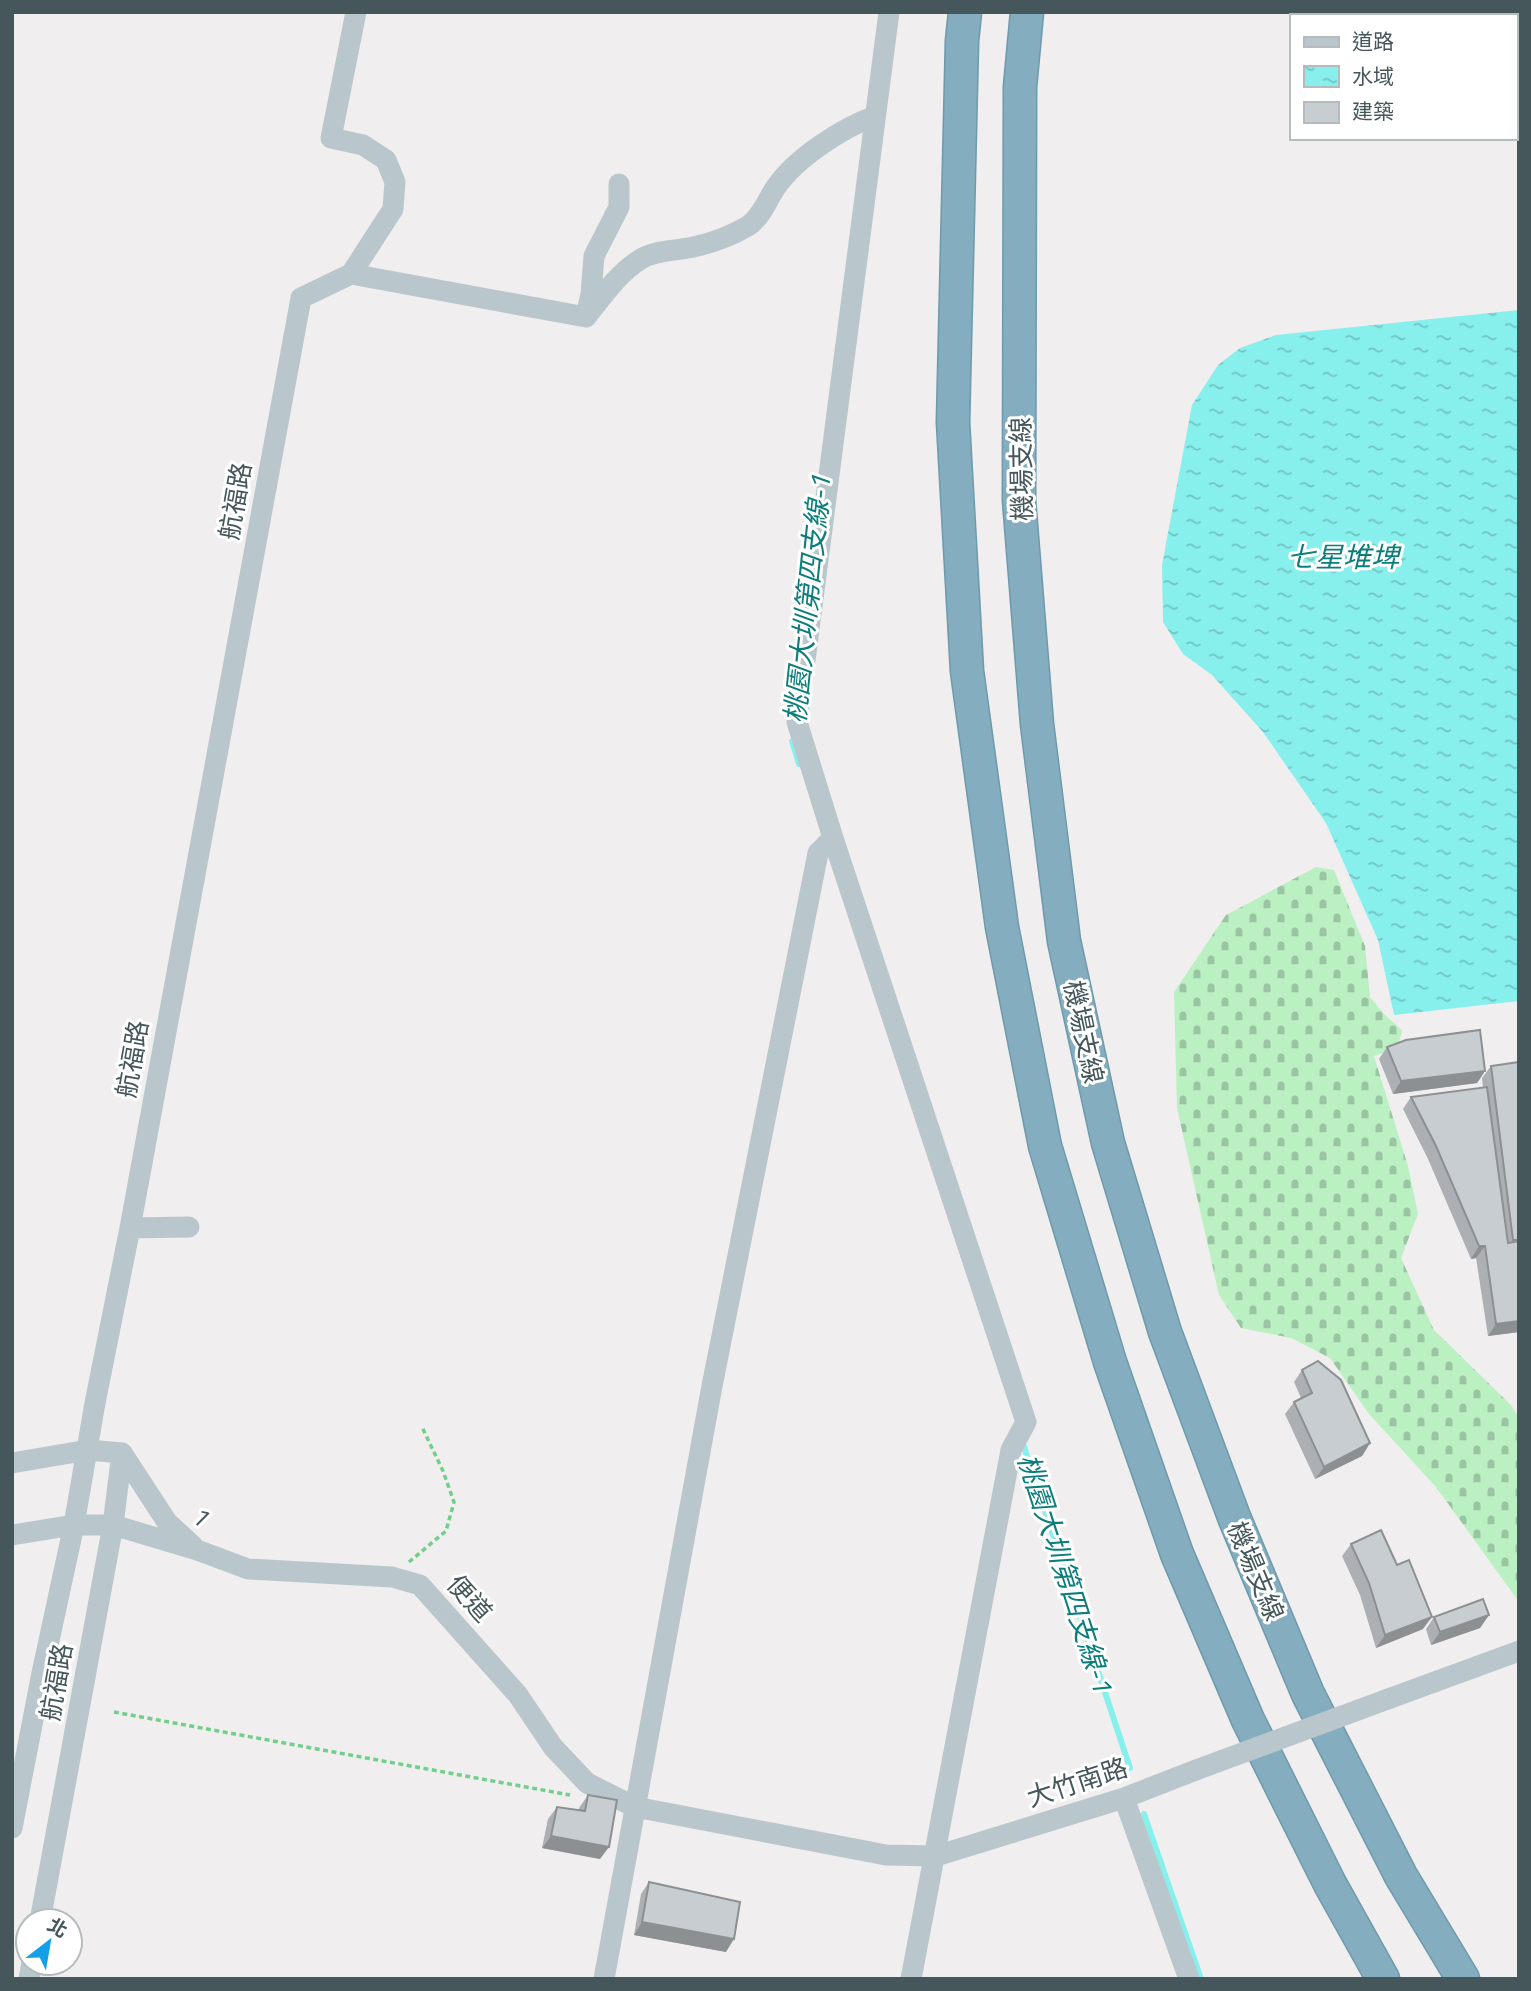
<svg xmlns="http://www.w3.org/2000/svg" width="1531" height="1991" viewBox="0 0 1531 1991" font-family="'Titillium Web','Noto Sans TC',sans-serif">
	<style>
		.cemetery { fill: url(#cemetery-stones) }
		.water { fill: url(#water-ripples) }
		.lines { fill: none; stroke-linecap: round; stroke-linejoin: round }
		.stream { stroke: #87efec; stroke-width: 6 }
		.highway-casing { stroke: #6f9aab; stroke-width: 35 }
		.path { stroke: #72cf8b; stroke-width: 3.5; stroke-dasharray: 5 3.5; stroke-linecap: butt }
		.minor { stroke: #b9c7cc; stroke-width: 21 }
		.highway { stroke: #84aebf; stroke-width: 32 }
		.minor-bridge { stroke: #b9c7cc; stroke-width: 21 }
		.wall { fill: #acb0b4 }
		.shaded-wall { fill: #8c9092 }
		.building { fill: #c8cdd1; stroke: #8c9092; stroke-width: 2 }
		.labels { text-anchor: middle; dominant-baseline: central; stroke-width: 6; stroke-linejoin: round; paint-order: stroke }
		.street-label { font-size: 26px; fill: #46575c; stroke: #fff }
		.water-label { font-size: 28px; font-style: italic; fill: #0b7e7c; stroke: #fff }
	</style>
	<defs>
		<pattern id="cemetery-stones" width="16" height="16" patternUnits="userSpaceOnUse" patternTransform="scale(1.75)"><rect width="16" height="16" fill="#bbf0c3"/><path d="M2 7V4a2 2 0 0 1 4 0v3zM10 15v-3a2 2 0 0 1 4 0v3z" fill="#9ac5a2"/></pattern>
		<pattern id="water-ripples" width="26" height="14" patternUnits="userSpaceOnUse" patternTransform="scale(1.75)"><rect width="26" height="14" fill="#87efec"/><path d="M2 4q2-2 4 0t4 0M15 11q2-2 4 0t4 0" fill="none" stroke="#70c4c2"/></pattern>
	</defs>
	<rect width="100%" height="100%" fill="#f1eeef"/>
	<path class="cemetery" d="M1316 867 1334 870 1365 946 1370 997 1385 1015 1402 1030 1398 1048 1374 1056 1408 1166 1418 1214 1401 1258 1434 1330 1511 1405 1519 1418V1602L1436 1487 1369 1414 1330 1358 1291 1338 1241 1328 1219 1295 1177 1108 1174 992 1226 915Z"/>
	<path class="water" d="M1519 310V1001L1394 1015 1378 940 1326 823 1263 732 1212 675 1183 654 1163 622 1162 565 1192 405 1218 365 1240 348 1276 335Z"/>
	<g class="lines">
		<path class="stream" d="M792 741 799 764
			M1022 1441 1130 1768
			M1144 1814 1201 1979"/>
		<g class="highway-casing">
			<path id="highway" d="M965 12 962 41 953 422 967 671 1002 927 1045 1146 1110 1362 1177 1554 1248 1720 1330 1884 1383 1979
				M1027 12 1020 87 1019 500 1037 724 1064 941 1108 1143 1165 1332 1234 1517 1308 1694 1401 1876 1463 1979"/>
		</g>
		<path class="path" d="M409 1562 446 1531 454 1502 443 1471 422 1427
			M114 1712 570 1795"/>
		<path class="minor" d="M889 12 797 722 833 838 1026 1422 1011 1450 911 1979
			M351 274 586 317C602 297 618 273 641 259 656 250 676 251 693 247 712 243 731 236 748 226 761 218 767 200 776 187 796 158 842 128 875 116
			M587 312 591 294 594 256 619 207V184
			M130 1228 189 1227
			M122 1453 167 1522 193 1546
			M12 1463 88 1450 122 1453
			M12 1535 74 1525H113L197 1550 248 1569 392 1577 420 1585 518 1695 553 1747 587 1783 635 1807 886 1855 936 1856 1124 1798 1196 1770
			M1388 1699 1519 1651
			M1124 1798 1189 1979
			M12 1828 42 1673 74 1525 95 1403 130 1228 301 298 351 274 393 209 395 182 386 160 363 145 331 138 356 12
			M40 1921 113 1525 122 1453
			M29 1979 32 1963
			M604 1979 712 1386 818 853 833 838"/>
		<use href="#highway" class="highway"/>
		<path class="minor-bridge" d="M1196 1770 1388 1699"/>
	</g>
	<path class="wall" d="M1387 1047 1485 1071 1477 1083 1393 1094 1379 1059Z
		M1519 1062V1332L1488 1336 1476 1258 1471 1259 1428 1159 1403 1109 1411 1097 1483 1088 1482 1078 1491 1066Z
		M1302 1370 1370 1443 1362 1456 1315 1479 1285 1414 1294 1402 1301 1398 1294 1382Z
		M1351 1544 1423 1629 1376 1648 1360 1595 1342 1556Z
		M1489 1615 1480 1628 1431 1645 1426 1629 1434 1617Z
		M588 1795 600 1859 542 1848 548 1819 557 1807 579 1810V1808Z
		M649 1882 726 1952 634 1935 641 1894Z"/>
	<path class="shaded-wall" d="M1485 1071 1477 1083 1393 1094 1401 1081Z
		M1479 1246H1485L1476 1258 1471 1259Z
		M1519 1321V1332L1488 1336 1496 1324Z
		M1370 1443 1362 1456 1315 1479 1324 1467Z
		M1489 1615 1480 1628 1431 1645 1440 1632Z
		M1432 1617 1423 1629 1376 1648 1385 1635Z
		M551 1836 609 1847 600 1859 542 1848Z
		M642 1922 734 1939 726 1952 634 1935Z"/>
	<path class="building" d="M1480 1030 1485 1071 1401 1081 1387 1047 1406 1040Z
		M1519 1062V1240H1513L1491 1066Z
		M1487 1087 1508 1243 1519 1241V1321L1496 1324 1485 1246H1479L1436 1146 1411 1097Z
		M1318 1361 1341 1380 1370 1443 1324 1467 1294 1402 1312 1393 1302 1370Z
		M1381 1530 1397 1565 1409 1560 1432 1617 1385 1635 1369 1583 1351 1544Z
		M1483 1599 1489 1615 1440 1632 1434 1617Z
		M588 1795 617 1800 609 1847 551 1836 557 1807 585 1811Z
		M649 1882 740 1902 734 1939 642 1922Z"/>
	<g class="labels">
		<g class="street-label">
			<text transform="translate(1021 469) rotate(-91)">機場支線</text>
			<text transform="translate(235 501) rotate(-80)">航福路</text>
			<text transform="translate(1084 1032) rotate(78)">機場支線</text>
			<text transform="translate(132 1059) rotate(-80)">航福路</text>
			<text transform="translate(202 1517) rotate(45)">1</text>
			<text transform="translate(1256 1571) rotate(67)">機場支線</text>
			<text transform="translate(470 1598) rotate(48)">便道</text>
			<text transform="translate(56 1682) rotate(-80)">航福路</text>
			<text transform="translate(1077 1782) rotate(-18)">大竹南路</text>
		</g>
		<g class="water-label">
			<text x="1343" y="556">七星堆埤</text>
			<text transform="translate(807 599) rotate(-84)">桃園大圳第四支線-1</text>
			<text transform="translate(1066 1573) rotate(72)">桃園大圳第四支線-1</text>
		</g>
	</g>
	<rect width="1531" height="1991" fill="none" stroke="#46575c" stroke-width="28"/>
	<rect x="1290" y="14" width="228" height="126" fill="#ffffff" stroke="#b5bcbe" stroke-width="2"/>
	<rect x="1304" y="37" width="35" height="10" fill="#b9c7cc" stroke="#b5bcbe" stroke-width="2"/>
	<text x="1352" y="49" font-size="21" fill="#46575c">道路</text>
	<rect x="1304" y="66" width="35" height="21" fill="url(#water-ripples)" stroke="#b5bcbe" stroke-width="2"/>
	<text x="1352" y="84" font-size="21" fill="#46575c">水域</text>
	<rect x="1304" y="102" width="35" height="21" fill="#c8cdd1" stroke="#b5bcbe" stroke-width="2"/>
	<text x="1352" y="119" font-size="21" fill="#46575c">建築</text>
	<g transform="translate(49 1942) rotate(31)"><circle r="33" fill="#ffffff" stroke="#b5bcbe" stroke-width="2"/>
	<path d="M0-5L12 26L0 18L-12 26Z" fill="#13a0e6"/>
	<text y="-10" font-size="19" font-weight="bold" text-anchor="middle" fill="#46575c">北</text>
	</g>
</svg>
